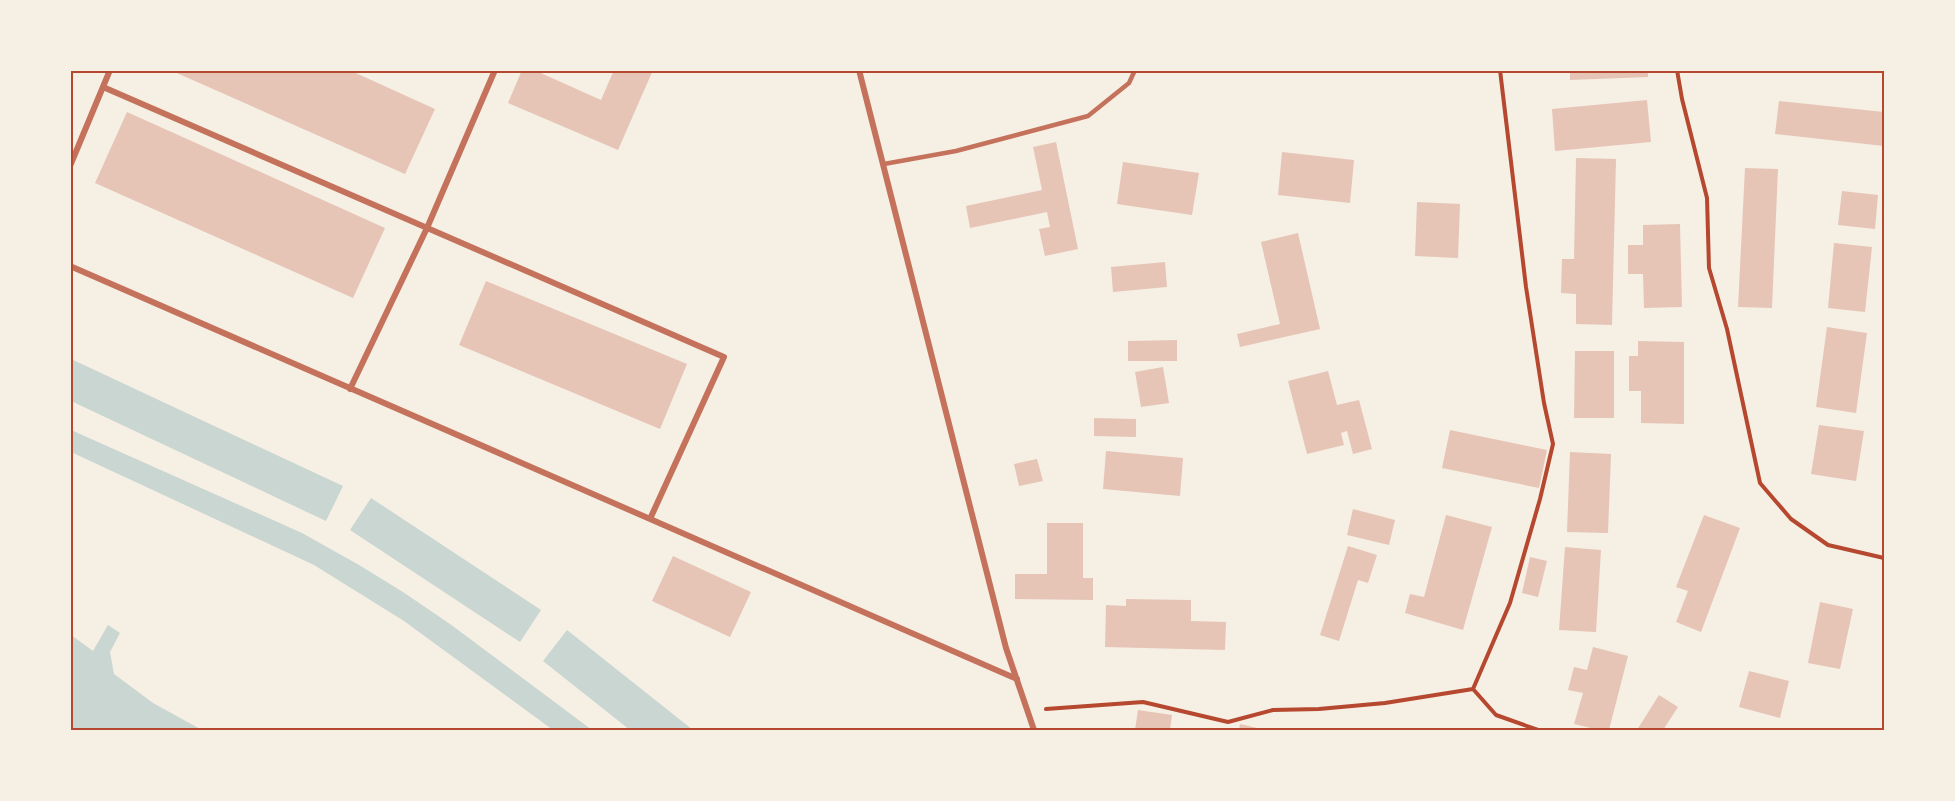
<svg xmlns="http://www.w3.org/2000/svg" width="1955" height="801" viewBox="0 0 1955 801" font-family="'Archivo Narrow',sans-serif">
	<style>
		.water { fill: #c9d6d2 }
		.building { fill: #e6c5b7 }
		.lines { fill: none; stroke-linecap: round; stroke-linejoin: round }
		.path { stroke: #b5482f; stroke-width: 4 }
		.service { stroke: #c5725c; stroke-width: 4.5 }
		.minor { stroke: #c5725c; stroke-width: 6 }
		.neatline { fill: none; stroke: #b5482f; stroke-width: 2 }
	</style>
	<rect width="100%" height="100%" fill="#f6efe4"/>
	<path class="water" d="M71 359 343 486 326 521 71 401Z
		M71 430 302 533 359 565 403 592 450 624 592 730H553L404 621 314 565 71 452Z
		M371 498 541 610 520 642 350 530Z
		M108 625 120 633 110 652 114 674 153 703 202 730H71V635L93 651Z
		M567 630 693 730H630L543 661Z"/>
	<path class="building" d="M170 70H349L435 109 405 174Z
		M522 70H534L601 100 614 70H653L618 150 508 103Z
		M1570 70H1648V77L1570 80Z
		M1647 100 1651 142 1555 151 1552 109Z
		M1779 101 1884 112V146L1775 134Z
		M127 112 385 228 353 298 95 183Z
		M1056 142 1078 249 1045 256 1039 229 1050 227 1047 212 970 228 966 206 1042 190 1033 147Z
		M1282 152 1354 160 1350 203 1278 195Z
		M1576 158 1616 159 1612 325 1576 324V294L1561 293 1562 259H1574Z
		M1123 162 1199 173 1192 215 1117 204Z
		M1745 168 1778 169 1772 308 1738 307Z
		M1842 191 1878 195 1875 229 1838 225Z
		M1417 202 1460 204 1458 258 1415 256Z
		M1680 224 1682 307 1644 308 1643 274H1628V245H1643V225Z
		M1298 233 1320 329 1240 347 1237 334 1280 324 1261 242Z
		M1834 243 1872 247 1865 312 1828 308Z
		M1165 262 1167 287 1113 292 1111 267Z
		M486 281 687 364 660 429 459 345Z
		M1827 327 1867 333 1856 413 1816 407Z
		M1177 340V361H1128V341Z
		M1638 341 1684 342V424L1641 423V391H1629V356H1638Z
		M1575 351H1614V418H1574Z
		M1163 367 1169 403 1141 407 1135 372Z
		M1328 371 1337 405 1359 400 1372 449 1353 454 1347 431 1341 433 1344 445 1307 454 1288 381Z
		M1094 418 1136 419V437L1094 436Z
		M1819 425 1864 431 1856 481 1811 474Z
		M1450 430 1547 450 1539 488 1442 468Z
		M1106 451 1183 458 1180 496 1103 489Z
		M1570 452 1611 454 1608 533 1567 532Z
		M1037 459 1043 481 1019 486 1014 464Z
		M1353 509 1395 520 1389 545 1347 535Z
		M1446 515 1492 527 1463 630 1405 613 1410 594 1424 597Z
		M1704 515 1740 528 1701 632 1676 622 1688 591 1676 587Z
		M1047 523H1083V578H1093V600L1015 599V574H1047Z
		M1348 546 1377 555 1368 583 1358 580 1339 641 1320 635Z
		M1565 547 1601 550 1596 632 1559 630Z
		M673 556 751 592 730 637 652 601Z
		M1530 557 1547 561 1538 597 1522 593Z
		M1126 599 1191 600V621L1226 622 1225 650 1105 647 1106 605 1126 606Z
		M1820 602 1853 609 1840 669 1808 663Z
		M1593 647 1628 656 1609 730H1599L1574 724 1583 693 1568 690 1574 667 1587 670Z
		M1749 671 1789 681 1780 718 1739 707Z
		M1659 695 1678 707 1663 730H1637Z
		M1138 710 1172 715 1170 730H1135Z
		M1240 724 1266 730H1239Z"/>
	<g class="lines">
		<path class="path" d="M1677 70 1682 99 1707 198 1709 268 1727 329 1760 483 1791 519 1828 545 1884 558
			M1473 689 1510 603 1540 499 1553 444 1544 403 1526 287 1500 70
			M1046 709 1143 702 1228 722 1273 710 1319 709 1385 703 1473 689 1496 715 1538 730"/>
		<path class="service" d="M884 164 956 151 1088 116 1129 83 1135 70"/>
		<path class="minor" d="M859 70 1006 648 1034 730
			M103 87 724 357 650 519
			M70 166 110 70
			M70 266 1017 679
			M350 389 427 228 495 70"/>
	</g>
	<rect width="1955" height="801" fill="none" stroke="#f6efe4" stroke-width="144"/>
	<rect x="72" y="72" width="1811" height="657" class="neatline"/>
</svg>
